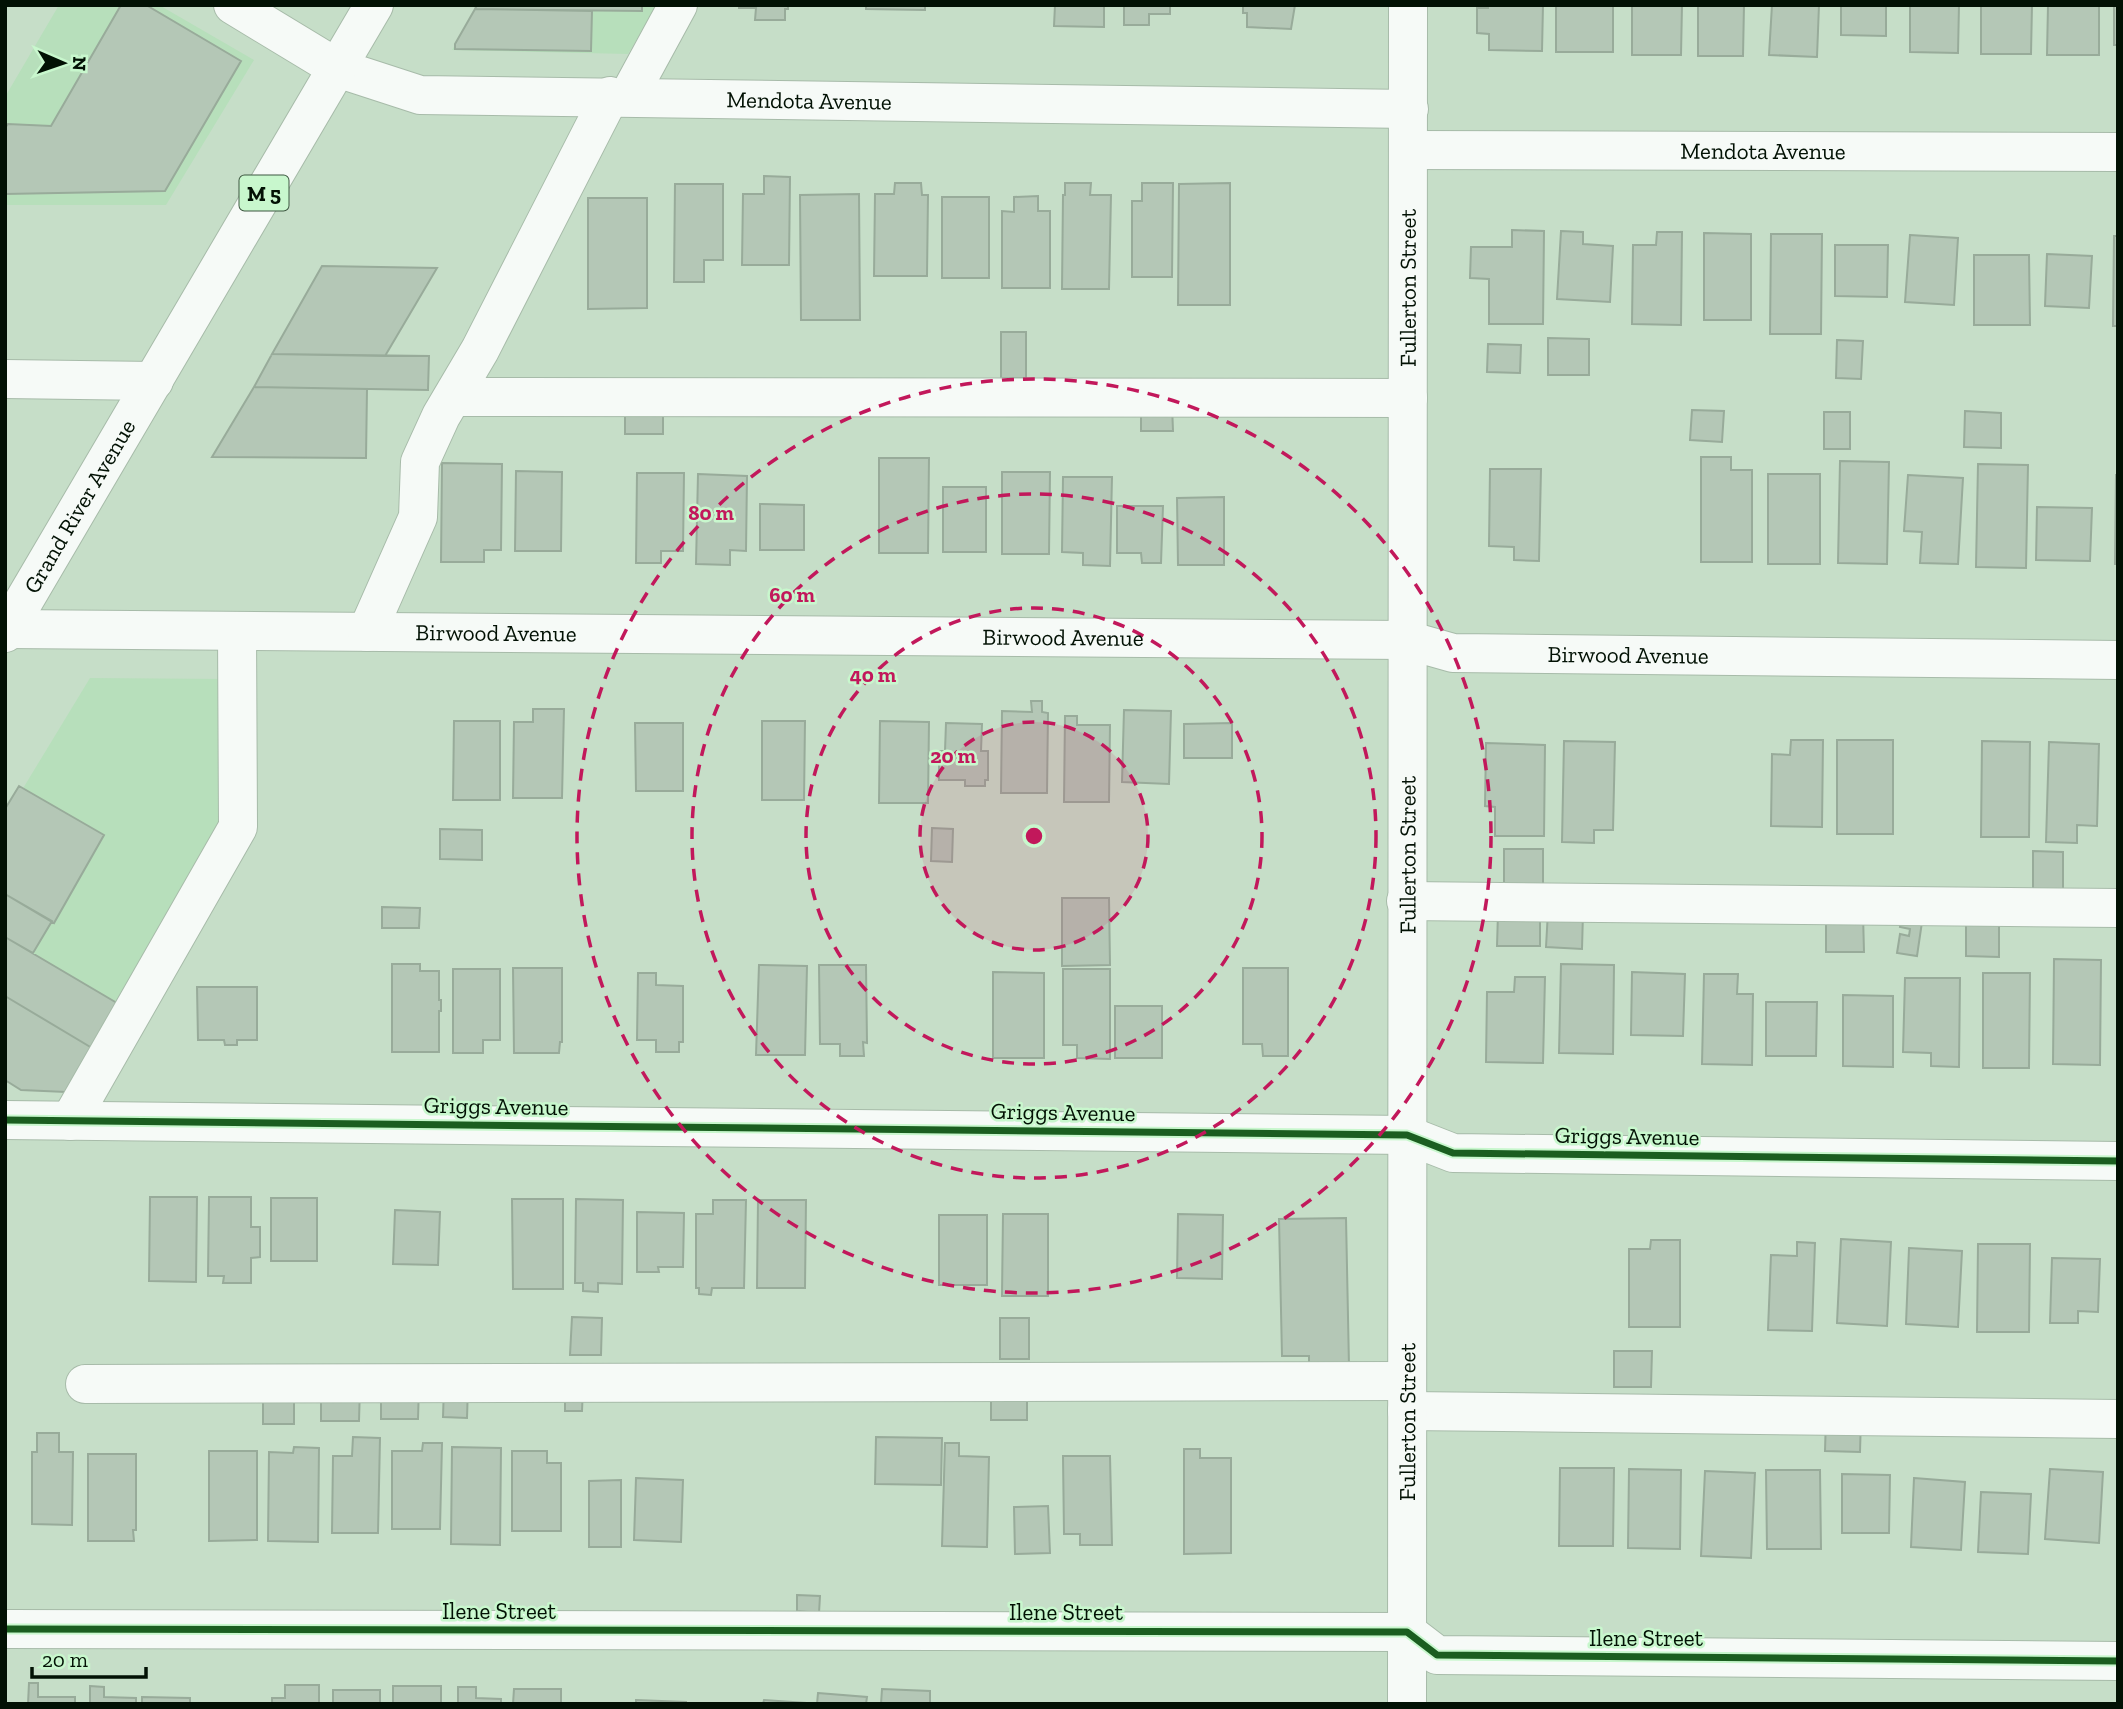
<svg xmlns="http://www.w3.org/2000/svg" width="2123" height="1709" viewBox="0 0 2123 1709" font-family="'Zilla Slab',serif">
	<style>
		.built { fill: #b7dfbb }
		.building { fill: #b4c7b6; stroke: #98ab9a; stroke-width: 2 }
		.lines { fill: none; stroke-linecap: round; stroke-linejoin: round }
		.minor-casing { stroke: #a7bba9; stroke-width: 40 }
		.major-casing { stroke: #a7bba9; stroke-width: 40 }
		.minor { stroke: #f6faf7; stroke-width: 38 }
		.major { stroke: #f6faf7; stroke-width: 38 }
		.cycleway-casing { stroke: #c8f7cd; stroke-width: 11 }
		.cycleway { stroke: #1b5e20; stroke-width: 7 }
		.ring { fill: none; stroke: #c2185b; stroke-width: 3.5; stroke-dasharray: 12 9 }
		.labels { text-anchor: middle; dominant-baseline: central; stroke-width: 5; stroke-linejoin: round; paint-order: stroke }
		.shield { fill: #c8f7cd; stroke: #3d5640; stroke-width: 2 }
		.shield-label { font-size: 21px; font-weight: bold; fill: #021104 }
		.street-label { font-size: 23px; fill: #021104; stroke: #c8f7cd }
		.centre { fill: #c2185b; stroke: #c8f7cd; stroke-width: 3.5 }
		.ring-label { font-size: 21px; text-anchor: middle; font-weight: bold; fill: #c2185b; stroke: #c8f7cd; stroke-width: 5; stroke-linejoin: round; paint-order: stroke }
	</style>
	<rect width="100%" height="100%" fill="#c6dec8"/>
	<path class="built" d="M59 5H159L254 60 166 205H5V97Z
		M479 5H657L628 54 452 50Z
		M90 678 229 679 230 816 80 1082 5 1083V818Z"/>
	<path class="building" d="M121 5H146L241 61 165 191 5 194V128L8 124 51 126Z
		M477 5H642V11L475 9Z
		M739 5H788V9H785V20H755L756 8H739Z
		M866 5H925V10L866 9Z
		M1055 5H1104V27L1054 26Z
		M1124 5H1170V14H1149V25H1124Z
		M1243 5H1295L1291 29 1247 27V13H1243Z
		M1488 5H1543L1542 51 1489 50V34L1477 33V8H1488Z
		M1556 5H1613V52H1556Z
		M1632 5H1682L1681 55H1632Z
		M1698 5H1744L1743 56H1698Z
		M1772 5H1819L1817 57 1769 55Z
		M1841 5H1886V36L1841 35Z
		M1910 5H1959L1958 53 1910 52Z
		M1981 5H2032L2031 54H1981Z
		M2048 5H2099V55H2047Z
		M2114 5H2118V45H2114Z
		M475 9 592 11 591 51 455 49V44Z
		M764 176 790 177 789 265H742L743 194H764Z
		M895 183H921L922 195H928L927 276H874L875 194H894Z
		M1065 183H1091L1090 195H1111L1109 289H1062L1063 195H1065Z
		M1142 183H1173L1172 277H1132V201H1142Z
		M1230 183V305H1178L1179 184Z
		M675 184H723V260H704V282H674Z
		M859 194 860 320H801L800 195Z
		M1038 196V211H1050V288H1002V211L1014 212V197Z
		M942 197H989V278H942Z
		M588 198H647V308L588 309Z
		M1512 230 1544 231 1543 324H1489V279L1470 278 1471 247H1512Z
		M1561 231 1583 232V244L1613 246 1610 302 1557 299Z
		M1657 232H1682L1681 325 1632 324 1633 245H1656Z
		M1704 233 1751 234V320H1704Z
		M1771 234H1822L1821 334H1770Z
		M1910 235 1958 238 1954 305 1905 302Z
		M2114 236H2118V326H2113Z
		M1835 245H1888L1887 297 1835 296Z
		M2047 254 2092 256 2089 308 2045 306Z
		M1974 255H2029L2030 325H1974Z
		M322 266 437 268 385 356 272 354Z
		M1001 332H1026V378H1001Z
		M1548 338 1589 339V375H1548Z
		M1837 340 1863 341 1861 379 1836 378Z
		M1488 344 1521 345 1520 373 1487 372Z
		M272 354 429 356 428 390 254 387Z
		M254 387 367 389 366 458 212 457Z
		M625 399H663V434H625Z
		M1141 405H1172L1173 431H1141Z
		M1692 410 1724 411 1722 442 1690 440Z
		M1965 411 2001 413V448L1964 447Z
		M1824 412H1850V449H1824Z
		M1701 457H1731V470H1752V562H1701Z
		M879 458H929L928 553H879Z
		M1840 461 1889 462 1887 564 1838 563Z
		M442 463 502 464 501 550H484V562H441Z
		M1978 464 2028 465 2026 568 1976 567Z
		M1490 469H1541L1539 561 1514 560V547L1489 546Z
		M516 471 562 472 561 551H515Z
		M1002 472H1050L1049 554H1002Z
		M637 473H684L683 551H661V563H636Z
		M698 474 747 476 746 551 730 550V565L696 564Z
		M1768 474H1820V564H1768Z
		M1908 475 1963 478 1958 564 1920 563 1922 532 1904 531Z
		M2116 475H2118V564H2115Z
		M1063 477H1112L1110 566 1083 565V553L1062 552Z
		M943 487H986V552H943Z
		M1224 497V565H1178L1177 498Z
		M760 504 804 505V550H760Z
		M1117 506H1163L1161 563H1142L1141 553H1117Z
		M2037 507 2092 508 2090 561 2036 560Z
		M1031 701H1042V712L1048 713 1047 793H1001L1002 711 1032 712Z
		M533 709H564L562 798H513L514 722H533Z
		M1124 710 1171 711 1169 784 1122 782Z
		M1065 716H1077V725H1110L1109 802H1064Z
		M454 721H500V800H453Z
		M762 721H805L804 800H762Z
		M880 721 929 722 928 803H879Z
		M635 723H683V791H636Z
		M946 723 982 724 981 751H988V780H985V786H965V780H939V751H945Z
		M1232 723V758H1184V724Z
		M1791 740H1823L1822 827 1771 826 1772 754 1790 755Z
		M1837 740H1893V834H1837Z
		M1564 741 1615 742 1613 830H1594V843L1562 842Z
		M1982 741 2030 742 2029 837H1981Z
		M2049 742 2099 744 2097 826 2077 825V843L2046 842Z
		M1486 743 1545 745 1544 836H1495V807L1485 806Z
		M19 786 104 835 54 923 5 894V809Z
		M932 828 953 829 952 862 931 861Z
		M440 829 482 830V860L440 859Z
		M1504 849H1543V885H1504Z
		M2033 851 2063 852V891H2033Z
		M5 894 52 921 33 953 5 937Z
		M1062 898H1109L1110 965 1062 966Z
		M382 907 420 908 419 928H382Z
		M1548 911 1583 913 1582 949 1546 947Z
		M1498 913 1540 914V946H1497Z
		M1863 914 1864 952H1826V915Z
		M1901 919 1922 922 1917 956 1897 953 1900 934 1909 936 1910 929 1900 927Z
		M1966 919H1999V957L1966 956Z
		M5 937 122 1006 92 1048 5 996Z
		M2054 959 2101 960 2100 1065 2053 1064Z
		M392 964H420V971H439V1000H441V1011H439V1052H392Z
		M1561 964 1614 965 1613 1054 1559 1053Z
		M759 965 807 966 805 1055H756Z
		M819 965H866L867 1043 863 1042 864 1056H840V1044H820Z
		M513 968H562V1042H560L559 1053H514Z
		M1243 968H1288V1056H1263L1262 1044H1243Z
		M453 969H500V1040H483V1053H453Z
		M1063 969H1110V1059L1077 1058V1045H1063Z
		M993 972 1044 973V1058H993Z
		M1632 972 1685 974 1683 1036 1631 1035Z
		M638 973H656V985L683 986V1042H679V1052H656V1040H637Z
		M1983 973H2030L2029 1068H1983Z
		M1704 974H1738L1737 994H1753L1752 1065 1702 1064Z
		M1515 977H1545L1543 1063 1486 1062 1487 992H1514Z
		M1905 978H1960L1959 1067 1931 1066V1053L1903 1052Z
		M197 987H257V1040H237V1045H225L224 1040H198Z
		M1843 995 1893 996V1067L1843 1066Z
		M5 996 92 1048 66 1092 21 1090 5 1080Z
		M1766 1002H1817L1816 1056H1766Z
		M1115 1006H1162V1058H1115Z
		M150 1197H197L196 1282 149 1281Z
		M209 1197H251V1227H260V1257L251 1258V1283H223L224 1276H208Z
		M271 1198H317V1261H271Z
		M512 1199H563V1289H513Z
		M576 1199 623 1200 622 1284 598 1283V1292L583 1291V1283H575Z
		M713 1200H746L744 1288H712L711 1295 699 1294V1288H696V1214H713Z
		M758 1200H806L805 1288H757Z
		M395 1210 440 1212 438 1265 393 1264Z
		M637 1212 684 1213 683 1267H658L659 1272H637Z
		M1003 1214H1048V1296H1002Z
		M1178 1214 1223 1215 1222 1279 1177 1278Z
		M939 1215H987V1285H939Z
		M1346 1218 1349 1366 1309 1367V1356H1282L1279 1219Z
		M1841 1239 1891 1242 1887 1326 1837 1323Z
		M1651 1240H1680V1327H1629V1249H1650Z
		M1797 1242 1815 1243 1812 1331 1768 1330 1771 1255 1797 1256Z
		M1978 1244H2030L2029 1332H1977Z
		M1909 1248 1962 1251 1958 1327 1906 1324Z
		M2052 1258 2100 1259 2098 1312 2078 1311V1323H2050Z
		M572 1317 602 1318 601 1355H570Z
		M1000 1318H1029V1359H1000Z
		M1614 1351H1652L1651 1387H1614Z
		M263 1385H294V1424H263Z
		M321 1385 360 1386 359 1421H321Z
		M381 1385 419 1386 418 1419H381Z
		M444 1385 468 1386 467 1418 443 1417Z
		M565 1386 583 1387 582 1411H565Z
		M991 1389H1027V1420H991Z
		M1826 1417H1861L1860 1452 1825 1451Z
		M37 1433H59V1452H73L72 1525 32 1524V1452H37Z
		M353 1437 380 1438 378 1533H332L333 1456H352Z
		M876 1437 942 1438 941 1485 875 1484Z
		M423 1443H442L440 1529H392V1451H422Z
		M945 1443H959V1456L989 1457 987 1547 942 1546Z
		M294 1447 319 1448 318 1542 268 1541 269 1452 293 1453Z
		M452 1447 501 1448 500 1545 451 1544Z
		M1184 1449H1200V1458H1231V1553L1184 1554Z
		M209 1451H257V1540L209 1541Z
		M512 1451H547V1463H561V1531H512Z
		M88 1454H136V1530H133L134 1541H88Z
		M1063 1456H1110L1112 1545H1080V1534H1064Z
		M1560 1468H1614L1613 1546H1559Z
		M1629 1469 1681 1470 1680 1549 1628 1548Z
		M2050 1469 2103 1472 2099 1543 2045 1539Z
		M1766 1470H1820L1821 1549H1767Z
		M1705 1471 1755 1473 1751 1558 1701 1556Z
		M1842 1474 1890 1475 1889 1533H1842Z
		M636 1478 683 1480 681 1542 634 1540Z
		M1914 1478 1965 1482 1961 1550 1911 1547Z
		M621 1480V1547H589V1481Z
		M1981 1492 2031 1494 2028 1554 1978 1552Z
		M1048 1506 1050 1553 1015 1554 1014 1507Z
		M797 1595 820 1596 819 1613 797 1611Z
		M29 1683H38V1697H75V1704H28Z
		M285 1685H319V1704H272V1698H285Z
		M90 1686 104 1687V1697L136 1698V1704H90Z
		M393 1686H441V1704H393Z
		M458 1687H476V1698L501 1699V1704H458Z
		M514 1689H561V1704H513Z
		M882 1689 930 1691V1704H881Z
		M333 1690H380V1704H333Z
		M818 1693 867 1697 866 1704H817Z
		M142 1697 190 1698V1704H142Z
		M636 1700 686 1702V1704H636Z
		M764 1700 806 1703V1704H763Z"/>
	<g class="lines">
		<g class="minor-casing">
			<g id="minor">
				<path id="s1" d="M233 5 337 68 420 95 1409 109"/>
				<path d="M628 97 678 5"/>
				<path id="s2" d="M1408 150 2118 152"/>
				<path d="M5 379 154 381"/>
				<path d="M453 397 1408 398"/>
				<path id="s3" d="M8 629 1407 640 1453 653 2118 660"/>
				<path d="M367 632 418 517 420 462 441 416 480 350 610 96"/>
				<path d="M1406 901 2118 908"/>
				<path d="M5 1120 1407 1135 1453 1153 2118 1161"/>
				<path d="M70 1121 238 827 237 631"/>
				<path d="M85 1384 1407 1381"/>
				<path d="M1407 1411 2118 1419"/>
				<path d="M5 1629 1407 1632 1437 1655 2118 1661"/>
				<path id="s4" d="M1407 1704 1408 5"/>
			</g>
		</g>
		<g class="major-casing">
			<g id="major">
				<path id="s5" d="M5 633 374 5"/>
			</g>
		</g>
		<use href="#minor" class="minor"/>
		<use href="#major" class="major"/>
		<g class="cycleway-casing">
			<path id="cycleway" d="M5 1120 1407 1135 1453 1153 2118 1161
				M5 1629 1407 1632 1437 1655 2118 1661"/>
		</g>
		<use href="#cycleway" class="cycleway"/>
	</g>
	<circle cx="1034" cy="836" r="114" fill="#c2185b" fill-opacity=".12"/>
	<g class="ring">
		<circle cx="1034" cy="836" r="114"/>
		<circle cx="1034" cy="836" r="228"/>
		<circle cx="1034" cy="836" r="342"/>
		<circle cx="1034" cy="836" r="457"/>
	</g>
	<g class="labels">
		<rect class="shield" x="239.5" y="175.5" width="49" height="35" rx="5"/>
		<g class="shield-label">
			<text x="264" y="193">M 5</text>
		</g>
		<g class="street-label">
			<text stroke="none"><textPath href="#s1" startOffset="598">Mendota Avenue</textPath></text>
			<text stroke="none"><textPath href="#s2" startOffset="355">Mendota Avenue</textPath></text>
			<text stroke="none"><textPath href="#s4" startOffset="1416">Fullerton Street</textPath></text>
			<text stroke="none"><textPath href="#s5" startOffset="147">Grand River Avenue</textPath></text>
			<text stroke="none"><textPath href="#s3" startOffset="488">Birwood Avenue</textPath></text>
			<text stroke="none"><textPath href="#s3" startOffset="1055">Birwood Avenue</textPath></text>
			<text stroke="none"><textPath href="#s3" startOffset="1622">Birwood Avenue</textPath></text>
			<text stroke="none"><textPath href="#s4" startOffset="849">Fullerton Street</textPath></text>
			<text transform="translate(496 1106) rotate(1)">Griggs Avenue</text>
			<text transform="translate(1063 1112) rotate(1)">Griggs Avenue</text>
			<text transform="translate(1627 1136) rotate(1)">Griggs Avenue</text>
			<text stroke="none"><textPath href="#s4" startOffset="282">Fullerton Street</textPath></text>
			<text x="499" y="1611">Ilene Street</text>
			<text x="1066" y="1612">Ilene Street</text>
			<text x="1646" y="1638">Ilene Street</text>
		</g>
	</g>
	<circle cx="1034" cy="836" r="10" class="centre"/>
	<g class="ring-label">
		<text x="711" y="520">80 m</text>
		<text x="792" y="602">60 m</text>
		<text x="873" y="682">40 m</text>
		<text x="953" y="763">20 m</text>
	</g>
	<rect width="2123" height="1709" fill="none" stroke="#021104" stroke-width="14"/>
	<g transform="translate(63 63) rotate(92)" stroke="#c8f7cd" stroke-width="5" paint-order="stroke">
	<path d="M0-5L12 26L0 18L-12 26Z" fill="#021104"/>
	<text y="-10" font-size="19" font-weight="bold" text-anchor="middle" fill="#021104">N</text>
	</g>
	<path d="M32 1667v10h114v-10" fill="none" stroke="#021104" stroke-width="3.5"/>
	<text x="42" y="1667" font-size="21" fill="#021104" stroke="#c8f7cd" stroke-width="5" paint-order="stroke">20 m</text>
</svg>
